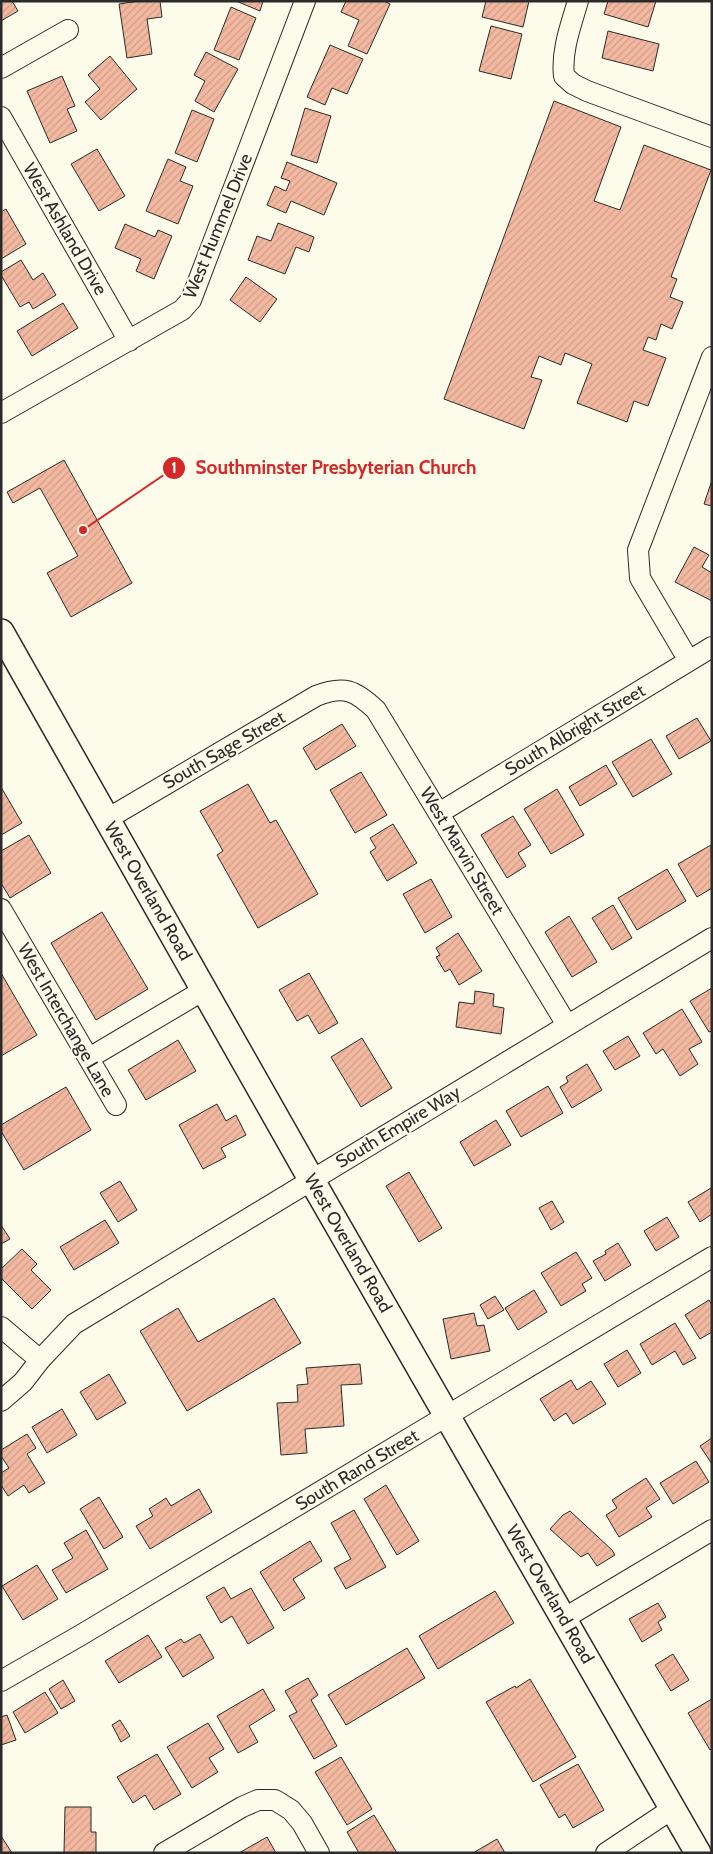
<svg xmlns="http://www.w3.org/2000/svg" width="713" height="1854" viewBox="0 0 713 1854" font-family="Cabin,sans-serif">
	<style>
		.building { fill: url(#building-hatch); stroke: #2b2b2b }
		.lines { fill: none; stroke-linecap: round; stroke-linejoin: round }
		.minor-casing { stroke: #2b2b2b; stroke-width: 22 }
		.major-casing { stroke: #2b2b2b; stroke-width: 28 }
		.minor { stroke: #fdfbea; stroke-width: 20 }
		.major { stroke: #fdfbea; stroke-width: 25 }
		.labels { text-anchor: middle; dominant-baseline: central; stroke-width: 4; stroke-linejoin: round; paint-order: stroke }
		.street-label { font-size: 18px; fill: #2b2b2b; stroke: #fdfbea }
		.leader { fill: none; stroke: #d62828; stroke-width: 2 }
		.callout-dot { fill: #d62828; stroke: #fdfbea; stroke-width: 2 }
		.mark-label { font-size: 15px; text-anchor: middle; font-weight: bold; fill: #fff }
		.callout-label { font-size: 19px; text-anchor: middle; font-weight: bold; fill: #d62828; stroke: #fdfbea; stroke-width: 4; stroke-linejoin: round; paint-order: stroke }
	</style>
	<defs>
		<pattern id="building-hatch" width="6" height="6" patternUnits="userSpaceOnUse" patternTransform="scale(1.25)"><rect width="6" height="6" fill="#f2b8a0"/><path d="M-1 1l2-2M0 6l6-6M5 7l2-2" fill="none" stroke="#d09e8a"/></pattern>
	</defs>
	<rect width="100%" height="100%" fill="#fdfbea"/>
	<path class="building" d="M1 1H12L18 11 1 21Z
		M139 1H160L162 17 147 19 152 54 127 58 119 4Z
		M236 1H263L260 11Z
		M346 1H384L390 4 367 54 348 46 359 20 341 12Z
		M486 1H529L523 27 482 17Z
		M608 1H656L648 27 604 14Z
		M231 7 256 18 239 60 214 50Z
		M491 26 522 34 511 79 479 71Z
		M608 31 659 44 653 71 602 58Z
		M330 45 363 59 347 94 332 88 325 105 307 97Z
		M206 52 238 69 214 112 195 101 205 81 194 75Z
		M110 56 137 89 101 120 85 102 100 89 88 75Z
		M62 76 75 106 67 109 77 131 50 143 27 91Z
		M554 101 621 127 594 201 620 210 644 145 711 170 671 277 677 279 670 297 683 302 672 329 661 324 656 340 648 337 643 350 666 358 648 406 634 401 627 422 577 403 592 364 565 353 561 365 539 356 531 377 542 380 524 429 444 399Z
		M305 108 331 116 317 163 291 155Z
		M192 110 214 119 197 162 175 153Z
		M97 149 125 196 99 211 71 164Z
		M168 159 186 167 180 181 193 186 178 224 146 211Z
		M287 162 337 183 324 215 291 201 286 213 267 205 275 186 286 191 290 181 281 178Z
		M6 209 26 244 1 259V212Z
		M278 223 314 237 309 252 296 247 285 274 248 260 257 236 271 241Z
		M125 224 155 237 158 230 172 236 154 279 136 271 141 259 115 248Z
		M21 260 33 280 43 273 56 295 33 309 29 302 20 307 1 275V272Z
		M246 277 277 299 260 322 230 300Z
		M63 303 78 328 32 356 17 331Z
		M64 460 132 583 71 617 47 573 78 556 40 488 13 503 7 492Z
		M712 480V506L704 504Z
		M694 547 709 555 702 567 712 573V601L675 582Z
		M697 718 711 741 679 759 666 736Z
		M342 724 356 746 316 770 303 748Z
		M651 739 672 774 633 797 612 762Z
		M606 765 617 784 580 806 569 787Z
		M361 772 387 815 355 833 330 790Z
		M248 784 270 823 276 820 318 894 258 928 217 855 223 851 200 811Z
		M1 787 22 823 1 835Z
		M557 789 584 835 551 854 524 809Z
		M513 816 531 845 518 853 526 866 507 878 481 835Z
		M393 824 417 863 387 881 370 852 376 848 370 838Z
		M29 835 51 873 10 898 1 883V851Z
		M711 845 712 888 697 897 678 864Z
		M667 869 686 901 637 930 618 898Z
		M431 879 452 917 425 933 403 894Z
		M613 905 632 938 612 950 592 918Z
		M102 912 148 989 96 1020 51 943Z
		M569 916 597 962 572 977 545 932Z
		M458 933 482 971 459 985 450 969 445 972 436 957 440 955 436 948Z
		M1 973 37 1035 1 1056Z
		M309 973 338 1023 319 1034 308 1015 297 1021 279 990Z
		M712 988V1031L709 1032 690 1001Z
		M475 991 494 994 493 1006 504 1008 501 1034 456 1027 459 1002 474 1004Z
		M682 1009 702 1042 689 1049 698 1064 680 1076 663 1049 656 1054 643 1033Z
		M628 1036 640 1056 615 1070 603 1051Z
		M362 1038 392 1088 361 1107 331 1057Z
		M178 1040 196 1071 146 1100 128 1070Z
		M587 1064 602 1090 572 1108 560 1087 568 1082 566 1077Z
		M548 1086 563 1113 521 1137 506 1111Z
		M66 1087 91 1130 24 1170 1 1131V1125Z
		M217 1104 226 1121 236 1115 246 1135 221 1148 226 1157 203 1169 179 1125Z
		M496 1120 511 1145 474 1166 460 1142Z
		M409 1172 442 1228 419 1242 386 1186Z
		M120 1181 137 1210 118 1222 100 1193Z
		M711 1188 712 1214 700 1222 688 1202Z
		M552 1201 564 1222 551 1230 539 1208Z
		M667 1217 679 1237 656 1251 644 1231Z
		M105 1220 119 1243 74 1270 60 1247Z
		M1 1225 10 1239 1 1244Z
		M618 1243 631 1265 605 1281 593 1261 606 1254 605 1251Z
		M22 1249 37 1264 31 1270 51 1290 32 1309 1 1278V1269Z
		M576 1252 592 1278 582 1284 586 1291 561 1306 541 1273Z
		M534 1290 547 1312 518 1330 505 1308Z
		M495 1296 504 1310 488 1319 480 1305Z
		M274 1298 301 1343 187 1411 140 1331 178 1308 198 1342Z
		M709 1300 712 1305V1332L700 1339 685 1315Z
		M474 1313 477 1326 484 1325 490 1351 451 1359 443 1319Z
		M675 1323 696 1358 683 1365 675 1351 652 1365 640 1344Z
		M627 1350 641 1373 618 1387 604 1364Z
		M360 1364 362 1384 341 1385 344 1426 305 1429 307 1453 281 1455 277 1403 298 1402 297 1385 308 1384 306 1368Z
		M109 1374 126 1403 97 1420 80 1392Z
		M571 1380 577 1390 591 1381 606 1404 573 1424 566 1413 554 1421 540 1399Z
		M62 1409 77 1435 47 1453 32 1427Z
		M27 1434 36 1448 27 1454 45 1483 29 1493 24 1485 8 1496 1 1485V1473L9 1468 1 1456V1450Z
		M712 1438V1464L700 1446Z
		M696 1461 709 1482 673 1504 660 1483Z
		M646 1478 660 1499 646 1508 652 1517 619 1537 606 1515 617 1508 612 1500Z
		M386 1485 419 1541 397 1555 364 1499Z
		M199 1489 212 1512 150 1549 136 1526 153 1516 149 1509 166 1498 171 1506Z
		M99 1497 123 1537 104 1549 80 1509Z
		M354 1510 386 1567 346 1589 334 1568 351 1559 331 1523Z
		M570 1511 612 1550 615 1555 597 1566 588 1553 581 1557 550 1529 563 1515Z
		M86 1530 108 1569 66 1593 52 1570 73 1558 64 1543Z
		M310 1541 322 1561 293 1579 305 1598 284 1611 260 1572Z
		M37 1565 58 1599 23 1620 2 1586Z
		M224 1587 231 1599 251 1588 274 1628 248 1644 232 1616 221 1623 206 1597Z
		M495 1591 514 1623 438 1669 419 1636Z
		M658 1603 666 1617 658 1622 662 1630 642 1642 629 1619Z
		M200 1634 214 1658 183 1677 165 1648 181 1639 184 1643Z
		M148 1635 162 1657 119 1683 105 1661Z
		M407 1648 425 1678 346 1725 328 1695Z
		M673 1654 689 1680 671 1691 655 1665Z
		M308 1678 318 1695 311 1700 337 1746 314 1759 289 1716 297 1712 285 1691Z
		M530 1679 576 1757 533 1782 486 1702 515 1686 516 1688Z
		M63 1680 75 1701 61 1709 49 1689Z
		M263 1689 275 1710 249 1726 258 1742 238 1753 217 1716Z
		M45 1692 58 1713 25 1733 13 1712Z
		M712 1699V1748L710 1750 688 1713Z
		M7 1715 16 1740 1 1745V1717Z
		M120 1720 130 1736 121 1742 112 1725Z
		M208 1723 224 1749 209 1758 218 1772 192 1788 167 1747Z
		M157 1754 181 1794 154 1810 145 1795 133 1803 117 1777Z
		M341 1757 372 1809 347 1825 315 1772Z
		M578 1764 604 1810 573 1828 565 1814 559 1818 540 1785Z
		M65 1807H91V1832H96V1853H64Z
		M374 1815 397 1853H359L347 1832Z
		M1 1836 12 1853H1Z
		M267 1837 276 1853H239Z
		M497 1839 505 1853H473Z"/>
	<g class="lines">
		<g class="minor-casing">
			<path id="minor" d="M578 1C571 25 561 51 564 76L573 84 587 91 712 137
				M1 68 68 30
				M1 117 129 341
				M1 413 182 310 191 300 305 1
				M689 661 640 578 638 550 712 357
				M439 813 712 647
				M107 819 316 696C344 685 355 690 376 710L567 1025
				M1 909 116 1105
				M89 1058 204 990
				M1 1327 40 1360
				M1 1401 23 1382 40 1360 74 1324 712 938
				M563 1619 712 1530
				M1 1681 81 1635 712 1257
				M164 1853 242 1807 258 1800H275L291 1810 302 1823 319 1853
				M606 1853 672 1809"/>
		</g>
		<g class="major-casing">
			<path id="major" d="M1 632 311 1179 698 1853"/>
		</g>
		<use href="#minor" class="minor"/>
		<use href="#major" class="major"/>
	</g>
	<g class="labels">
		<g class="street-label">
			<text transform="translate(218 226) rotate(-68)">West Hummel Drive</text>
			<text transform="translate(65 229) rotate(60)">West Ashland Drive</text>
			<text transform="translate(575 730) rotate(-31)">South Albright Street</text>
			<text transform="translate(224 750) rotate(-30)">South Sage Street</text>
			<text transform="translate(462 851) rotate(59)">West Marvin Street</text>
			<text transform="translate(148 891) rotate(60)">West Overland Road</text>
			<text transform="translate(66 1020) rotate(60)">West Interchange Lane</text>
			<text transform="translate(398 1127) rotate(-31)">South Empire Way</text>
			<text transform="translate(348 1243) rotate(60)">West Overland Road</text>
			<text transform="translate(357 1470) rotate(-31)">South Rand Street</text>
			<text transform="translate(550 1594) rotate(60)">West Overland Road</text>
		</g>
	</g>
	<path class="leader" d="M83 530L174 468"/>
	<g class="callout-dot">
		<circle cx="83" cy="530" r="5"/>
		<circle cx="174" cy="468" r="12"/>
	</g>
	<g class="mark-label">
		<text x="174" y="473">1</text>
	</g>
	<g class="callout-label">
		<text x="336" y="474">Southminster Presbyterian Church</text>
	</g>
	<rect width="713" height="1854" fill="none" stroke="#2b2b2b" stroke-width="5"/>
</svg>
